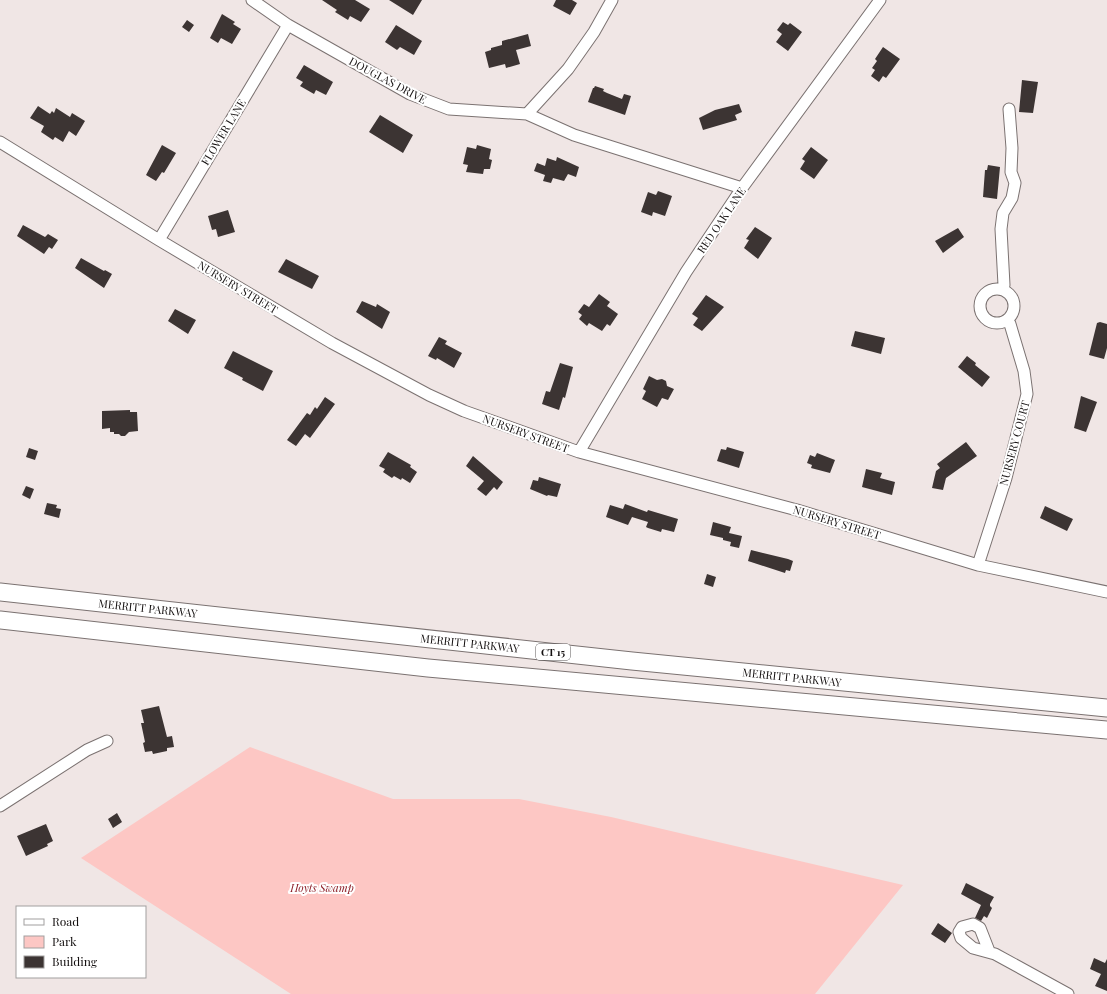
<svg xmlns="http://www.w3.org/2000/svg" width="1107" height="994" viewBox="0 0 1107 994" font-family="'Playfair Display',serif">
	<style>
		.green { fill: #fdc7c4 }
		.building { fill: #3c3433 }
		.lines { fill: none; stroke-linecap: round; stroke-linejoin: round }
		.minor-casing { stroke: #7b7271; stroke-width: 13 }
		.highway-casing { stroke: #7b7271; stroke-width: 19 }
		.minor { stroke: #fff; stroke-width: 11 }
		.highway { stroke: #fff; stroke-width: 17 }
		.labels { text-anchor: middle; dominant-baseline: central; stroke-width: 4; stroke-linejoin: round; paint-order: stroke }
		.shield { fill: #fff; stroke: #5a5757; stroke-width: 1 }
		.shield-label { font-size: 10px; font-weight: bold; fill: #130f0f }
		.street-label { font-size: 11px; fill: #130f0f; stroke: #fff }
		.park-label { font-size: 11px; font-style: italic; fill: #8d1f28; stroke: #fff }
	</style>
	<rect width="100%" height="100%" fill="#f0e6e5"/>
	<path class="green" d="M250 747 393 799H519L611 817 903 885 815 994H291L81 858Z"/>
	<path class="building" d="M322 0H355L370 9 361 22 350 16 348 20 335 12 337 10Z
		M389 0H422L413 15Z
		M556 0H572L577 3 570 15 553 6Z
		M222 14 235 22 233 24 241 29 232 44 221 38 218 43 210 38Z
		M187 20 194 25 189 32 182 27Z
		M783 22 788 25 790 23 802 32 788 51 776 42 782 34 777 30Z
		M396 25 422 41 414 55 400 47 397 50 385 42Z
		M528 34 531 46 516 50 520 64 506 68 505 64 489 68 485 52 491 50V48L502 45V41Z
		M883 47 900 59 886 78 883 76 879 82 871 76 875 70 872 68 877 61 875 59Z
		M304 65 333 82 326 95 316 90 314 94 300 86 303 82 296 78Z
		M1022 80 1038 82 1033 113 1019 112Z
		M595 86 604 89 603 91 607 93 622 99 624 94 631 96 625 115 588 102 593 88H594Z
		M739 104 742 112 735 115 737 120 703 130 699 118 715 110Z
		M38 106 50 114 52 111 54 113 56 108 70 117 72 113 85 121 76 136 69 131 63 142 55 137 53 140 41 132 44 126 30 118Z
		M380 115 413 135 403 153 369 132Z
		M162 145 176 153 164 173 162 172 156 181 146 175Z
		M477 145 491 149 489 159 492 160 490 169H484L483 174 466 172 468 165 463 164 467 147 476 149Z
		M811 147 828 160 814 179 800 169 805 161 802 159Z
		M557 157 579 167 576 177 568 174 564 181 553 178 551 183 543 181 545 175 534 171 537 163 545 166 547 158 556 161Z
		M988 165 1000 167 997 199 983 197 985 170H987Z
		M658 191 672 196 665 216 653 212 652 216 641 212 648 192 656 195Z
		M228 210 235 232 218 237 216 229 212 230 208 216Z
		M23 225 45 237 48 234 58 240 52 249 49 247 44 254 17 236Z
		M755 227 772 238 758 259 744 248 749 240 746 239Z
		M958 228 964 237 943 253 935 241Z
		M81 258 104 271 105 270 112 274 104 288 75 268Z
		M286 259 319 276 312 289 278 272Z
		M599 294 610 302 607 306 618 314 610 326 607 324 602 331 589 323 587 326 579 319 582 315 578 312 584 304 589 307Z
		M706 295 724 307 702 331 693 325 698 318 692 314Z
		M362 301 376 307 377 304 390 312 382 329 356 312Z
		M175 309 196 320 188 334 168 321Z
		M1100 322 1107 324V348L1104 359 1089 355 1097 323Z
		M855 331 885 338 881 354 851 346Z
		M439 337 447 341 445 344 462 353 454 368 437 358 436 360 428 356Z
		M233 351 273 371 263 391 242 380 243 378 224 368Z
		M967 356 976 363 975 365 990 377 982 387 958 367Z
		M560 363 573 367 565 398 563 397 559 410 542 404 546 391 550 392Z
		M649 376 657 380 662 379 666 381 667 386 674 389 668 400 662 398 657 407 642 399 646 391 643 389Z
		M1081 396 1097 402 1086 432 1074 428Z
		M325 397 335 404 310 438 305 434 296 446 287 440 307 413 310 415 315 407 317 409Z
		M130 410V412H137L138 431 129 432 125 436H121L119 434H114V432H110V428L102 429V411Z
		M966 442 977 456 946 478 943 490 932 488 936 471 940 468 937 464Z
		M727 447 744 452 739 468 717 461 721 449 726 450Z
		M29 448 38 451 35 460 26 457Z
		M388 452 411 465 410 467 417 472 410 483 402 478 401 480 394 476 392 478 383 472 385 469 379 466Z
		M817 453 835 460 830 473 811 468 812 465 807 463 810 455 815 457Z
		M473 456 503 482 497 490 494 487 486 496 477 489 484 481 466 466Z
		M866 469 882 473 880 478 895 482 892 495 862 487Z
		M539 477 561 484 557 497 548 495 547 496 530 489 533 480 538 481Z
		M26 486 34 489 30 499 22 495Z
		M47 503 57 505 56 508 61 509 59 518 44 514Z
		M625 504 647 512 648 510 678 519 674 532 662 529 661 532 648 528 646 527 648 522 632 517 628 525 606 517 610 505 623 509Z
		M1045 506 1073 519 1067 531 1040 518Z
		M713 522 731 527 729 533 742 536 739 548 730 546 731 542 723 540V538L710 535Z
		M751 550 788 559 793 561 790 571 786 570 785 573 748 561Z
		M707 574 716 577 713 587 704 584Z
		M159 706 167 737 172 736 174 747 167 748V751L153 754 152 751 145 752 143 743 145 742 141 723H144L141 710Z
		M117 813 122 822 113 828 108 819Z
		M46 824 53 841 47 844 48 846 26 856 17 836Z
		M966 883 994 897 990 904V906L992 908 987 918 984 916 981 921 975 918 981 905 961 894Z
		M938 923 952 933 945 943 931 934Z
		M1094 958 1105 963 1107 959V991L1095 986 1101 974 1090 969Z"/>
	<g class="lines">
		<g class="minor-casing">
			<path id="minor" d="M252 0 288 25 410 94 449 109 527 114 574 135 742 188
				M527 114 568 69 594 32 612 0
				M0 142 159 240 332 343 429 395 464 411 579 452 797 510 978 565 1107 592
				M159 240 288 25
				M980 306a17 17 0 1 1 34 0a17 17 0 1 1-34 0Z
				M1002 289 1004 285 1001 229 1003 213 1012 198 1015 183 1011 172 1012 148 1009 109
				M579 452 686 272 742 188 880 0
				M978 565 1006 478 1027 394 1024 371 1010 324 1007 320
				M0 806 87 750 107 741
				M989 951 980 928 973 924 962 927 959 932 961 938 973 948 995 954 1068 994"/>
		</g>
		<g class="highway-casing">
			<path id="highway" d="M0 592 632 661 1107 708
				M0 620 428 668 1107 730"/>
		</g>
		<use href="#minor" class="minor"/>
		<use href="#highway" class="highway"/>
	</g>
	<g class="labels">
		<rect class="shield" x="536" y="644" width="34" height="16" rx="3"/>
		<g class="shield-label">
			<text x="553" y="652">CT 15</text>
		</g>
		<g class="street-label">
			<text transform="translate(388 80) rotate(28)">DOUGLAS DRIVE</text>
			<text transform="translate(223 132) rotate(-59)">FLOWER LANE</text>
			<text transform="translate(721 220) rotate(-56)">RED OAK LANE</text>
			<text transform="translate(238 287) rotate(31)">NURSERY STREET</text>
			<text transform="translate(526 433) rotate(20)">NURSERY STREET</text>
			<text transform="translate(1014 443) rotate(-75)">NURSERY COURT</text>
			<text transform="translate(837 522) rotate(17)">NURSERY STREET</text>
			<text transform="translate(148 608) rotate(6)">MERRITT PARKWAY</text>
			<text transform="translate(470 643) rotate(6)">MERRITT PARKWAY</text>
			<text transform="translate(792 677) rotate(6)">MERRITT PARKWAY</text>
		</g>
		<g class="park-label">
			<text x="322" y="887">Hoyts Swamp</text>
		</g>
	</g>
	<rect x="16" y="906" width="130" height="72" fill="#ffffff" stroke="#a19f9f"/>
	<rect x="24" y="919" width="20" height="6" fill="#ffffff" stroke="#a19f9f"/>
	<text x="52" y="926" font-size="12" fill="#130f0f">Road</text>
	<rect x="24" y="936" width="20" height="12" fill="#fdc7c4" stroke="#a19f9f"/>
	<text x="52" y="946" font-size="12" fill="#130f0f">Park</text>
	<rect x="24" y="956" width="20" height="12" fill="#3c3433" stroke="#a19f9f"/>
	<text x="52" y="966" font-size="12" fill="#130f0f">Building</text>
</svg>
